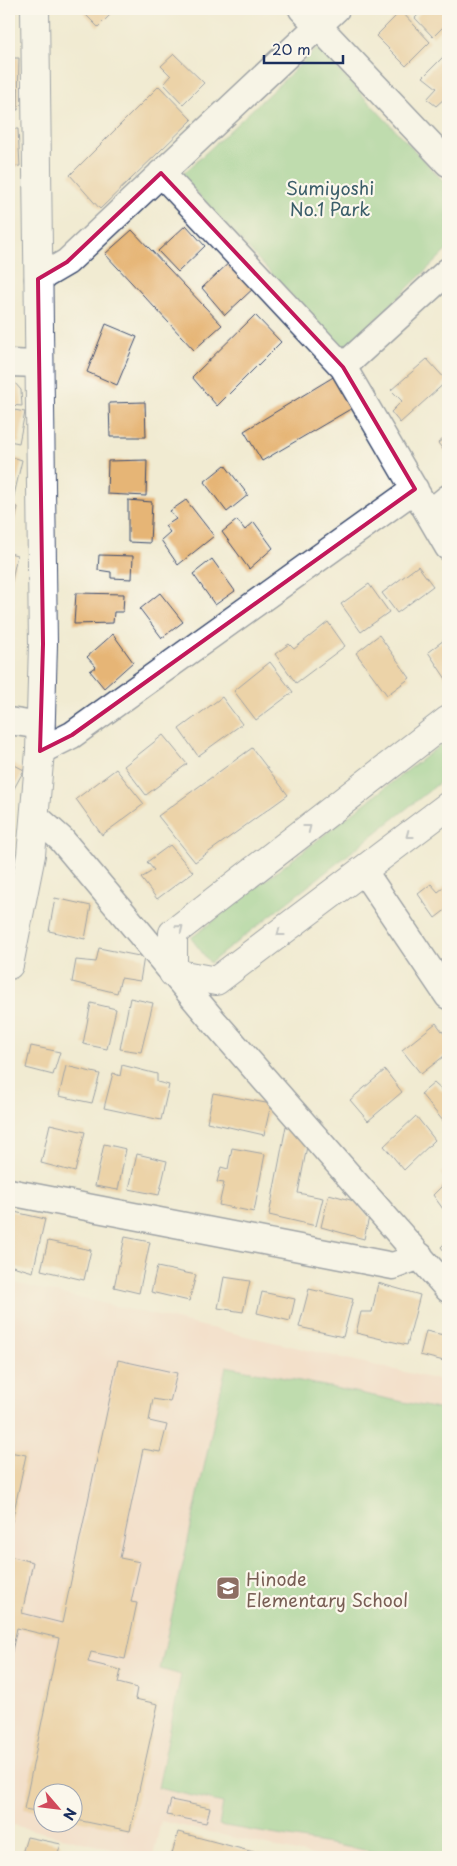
<svg xmlns="http://www.w3.org/2000/svg" width="457" height="1866" viewBox="0 0 457 1866" font-family="'Playpen Sans',sans-serif">
	<style>
		.built { fill: #f5d2c2; fill-rule: evenodd }
		.green { fill: #83c983; stroke: #4f7c70 }
		.building { fill: #e6b576 }
		.lines { fill: none; stroke-linecap: round; stroke-linejoin: round }
		.minor-casing { stroke: #3b4b6f; stroke-width: 29 }
		.tertiary-casing { stroke: #3b4b6f; stroke-width: 30 }
		.minor { stroke: #fff; stroke-width: 26 }
		.tertiary { stroke: #fff; stroke-width: 28 }
		.oneway { stroke: #8d97ae }
		.marked { fill: none; stroke: #c2185b; stroke-width: 4; stroke-linejoin: round }
		.labels { text-anchor: middle; dominant-baseline: central; stroke-width: 4.5; stroke-linejoin: round; paint-order: stroke }
		.park-label { font-size: 18px; fill: #3a5d69; stroke: #fbf7ec }
		.education-label { font-size: 18px; fill: #785e54; stroke: #fbf7ec; text-anchor: start }
	</style>
	<rect width="100%" height="100%" fill="#fbf7ec"/>
	<filter id="ink" filterUnits="userSpaceOnUse"><feTurbulence type="fractalNoise" baseFrequency=".02" numOctaves="2"/><feDisplacementMap in="SourceGraphic" scale="10" xChannelSelector="R" yChannelSelector="G"/><feConvolveMatrix kernelMatrix="1 2 1 2 8 2 1 2 1" color-interpolation-filters="sRGB"/></filter>
	<filter id="wash" filterUnits="userSpaceOnUse"><feTurbulence type="fractalNoise" baseFrequency=".0096" numOctaves="4" result="noise"/><feDisplacementMap in="SourceGraphic" scale="20" xChannelSelector="R" yChannelSelector="G"/><feGaussianBlur stdDeviation="1.12" result="paint"/><feColorMatrix in="noise" values="0 0 0 0 0 0 0 0 0 0 0 0 0 0 0 0 0 1.4 0 .05"/><feComposite in="paint" operator="in"/></filter>
	<g filter="url(#wash)">
		<rect width="100%" height="100%" fill="#f1ebd2"/>
		<path class="built" d="M9 1282 448 1382V1857H318L161 1821 153 1857H143L9 1824ZM42 1794H72V1824H42Z"/>
		<path class="green" d="M318 48 448 186V249L343 351 181 176Z
			M448 739V776L210 963 191 938Z
			M226 1366 448 1411V1857H405L219 1825 223 1803 158 1788 181 1675 160 1669Z"/>
		<g id="blocks">
			<path class="building" d="M86 9H116L98 27 83 12Z
				M424 9H448V22L433 37 415 18Z
				M401 11 430 42 406 66 376 36Z
				M174 54 204 83 183 104 164 84 171 76 161 66Z
				M444 56 448 61V101L445 98 436 106 427 99 437 88 423 77Z
				M9 58H19L18 110 9 109Z
				M159 86 192 120 100 209 70 175Z
				M9 129H18L20 166 9 167Z
				M186 225 205 246 178 272 158 251Z
				M132 230 222 325 194 350 105 254Z
				M233 259 257 285 225 315 202 288Z
				M255 315 281 342 217 406 192 377Z
				M106 324 137 337 117 385 87 372Z
				M448 341V352L443 346Z
				M427 359 447 381 400 423 391 412 402 401 391 390Z
				M9 376 21 390 22 406 9 405Z
				M335 376 354 407 262 461 244 431Z
				M145 402 146 437H110L109 403Z
				M9 409 25 412 19 443 9 441Z
				M448 435V456L438 443Z
				M9 456 22 460 13 500 9 499Z
				M147 460 146 496 107 494 108 461Z
				M225 465 248 495 227 512 204 482Z
				M128 500 152 502 150 543 128 542Z
				M186 500 214 536 178 565 161 540 170 532 165 526 176 519 170 511Z
				M9 505 18 507 11 541H9Z
				M237 520 245 530 254 522 273 548 249 569 222 532Z
				M9 553 17 555 10 590H9Z
				M99 555 133 556 132 579 111 578V572L98 570Z
				M212 559 235 591 215 605 193 574Z
				M418 566 433 586 397 613 382 593Z
				M369 584 389 612 361 632 341 604Z
				M76 593 124 594 123 612H114L113 623 74 624Z
				M160 593 183 622 162 638 140 609Z
				M328 622 345 646 296 683 275 654 289 644 294 649Z
				M9 627 14 628 9 646Z
				M113 634 133 662 104 688 90 671 96 667 87 657Z
				M379 635 410 678 387 695 356 653Z
				M448 637V682L428 652Z
				M270 662 293 692 256 720 234 691Z
				M222 697 242 724 198 756 179 729Z
				M163 735 187 764 146 795 124 766Z
				M252 748 288 795 195 862 158 816Z
				M9 762 24 770 9 798Z
				M116 769 144 804 102 835 76 799Z
				M170 845 193 872 157 899 141 878 154 870 147 862Z
				M9 872 16 874 9 901Z
				M431 884 438 892 448 884V908L435 918 418 894Z
				M55 898 91 906 85 939 49 931Z
				M99 948 144 957 140 981 121 978 117 993 72 982 76 960 96 962Z
				M130 998 153 1003 141 1052 120 1049Z
				M91 1003 116 1009 107 1049 83 1044Z
				M436 1023 448 1039V1053L421 1074 402 1050Z
				M31 1046 60 1052 53 1075 26 1068Z
				M122 1065 157 1074V1082L169 1085 161 1120 104 1108 113 1073 120 1076Z
				M66 1066 100 1074 92 1103 59 1096Z
				M385 1070 402 1092 368 1121 350 1100Z
				M434 1083 448 1096V1127L421 1094Z
				M213 1093 271 1104 264 1135 207 1122Z
				M416 1116 435 1140 404 1170 384 1146Z
				M50 1124 85 1132 75 1172 41 1163Z
				M286 1126 298 1130 308 1141 298 1193 323 1198 316 1226 269 1215Z
				M104 1144 126 1149 118 1190 95 1186Z
				M232 1148 265 1154 254 1212 219 1205 224 1183 217 1182 221 1167 228 1169Z
				M137 1154 167 1161 159 1195 129 1189Z
				M448 1168V1205L443 1209 433 1195 447 1181 441 1174Z
				M329 1194 354 1201 369 1217 364 1239 321 1227Z
				M10 1211 45 1219 33 1272 9 1265Z
				M125 1237 150 1242 139 1293 114 1287Z
				M448 1240V1256L441 1247Z
				M48 1241 91 1250 84 1280 41 1270Z
				M157 1267 196 1275 189 1301 151 1292Z
				M224 1277 250 1281 243 1312 218 1308Z
				M378 1283 420 1295 407 1345 356 1333 361 1312H372Z
				M309 1289 353 1299 343 1337 299 1327Z
				M262 1292 295 1299 290 1321 257 1313Z
				M426 1331 448 1336V1362L420 1355Z
				M118 1360 177 1373 170 1402 153 1399 149 1421 167 1425 160 1452 143 1449 120 1558 140 1562 131 1602 137 1603 125 1659 91 1652 88 1662 121 1670 118 1683 137 1688 135 1699 158 1704 130 1831 72 1819V1794H42V1812L24 1809 59 1638 17 1628 9 1665V1556L33 1562 22 1613 62 1623Z
				M9 1452 26 1455 10 1530H9Z
				M171 1800 210 1808 206 1823 167 1815Z
				M178 1832 272 1857H171Z
				M27 1837 61 1844 57 1857H21Z"/>
		</g>
	</g>
	<g filter="url(#ink)">
		<use href="#blocks" fill-opacity="0" stroke="#3b4b6f" stroke-width="1"/>
		<g class="lines">
			<g class="minor-casing">
				<path id="minor" d="M302 9 448 163
					M161 173 343 367 448 547
					M38 279 67 262 336 9
					M9 363 39 364
					M343 367 448 271
					M429 514 448 498
					M9 721 41 726
					M40 751 72 735 415 489
					M35 816 61 839 210 1017 448 1289
					M363 870 448 996
					M9 1192 393 1266 420 1256"/>
			</g>
			<g class="tertiary-casing">
				<path id="tertiary" d="M448 720 173 933V973L216 981 448 806
					M9 965 31 855 40 751 43 644 35 9"/>
			</g>
			<use href="#minor" class="minor"/>
			<use href="#tertiary" class="tertiary"/>
		</g>
		<defs><path id="oneway-chevron" d="M-2-3.5L2.5 0L-2 3.5" fill="none" stroke-width="1.6" stroke-linecap="round" stroke-linejoin="round" transform="scale(1.25)"/></defs>
		<g class="oneway">
			<use href="#oneway-chevron" transform="translate(308 828) rotate(-38)"/>
			<use href="#oneway-chevron" transform="translate(409 835) rotate(143)"/>
			<use href="#oneway-chevron" transform="translate(180 928) rotate(-39)"/>
			<use href="#oneway-chevron" transform="translate(280 933) rotate(143)"/>
		</g>
	</g>
	<path d="M0 0H457V1866H0ZM161 173 343 367 415 489 72 735 40 751 43 644 38 279 67 262Z" fill="#f1ebd2" fill-opacity=".55" fill-rule="evenodd"/>
	<path class="marked" d="M161 173 343 367 415 489 72 735 40 751 43 644 38 279 67 262Z"/>
	<defs>
		<g id="school-square" transform="scale(1.25)"><rect x="-9" y="-9" width="18" height="18" rx="4" fill="#8d6e63" stroke="#fbf7ec"/><path d="M0-5L7-2L0 1L-7-2ZM-4 1L0 2.5L4 1V4Q0 6-4 4Z" fill="#fff"/></g>
	</defs>
	<g fill-rule="evenodd">
		<use href="#school-square" x="228" y="1588"/>
	</g>
	<g class="labels">
		<g class="park-label">
			<text x="330" y="187">Sumiyoshi<tspan x="330" dy="21">No.1 Park</tspan></text>
		</g>
		<g class="education-label">
			<text x="246" y="1578">Hinode<tspan x="246" dy="21">Elementary School</tspan></text>
		</g>
	</g>
	<rect width="457" height="1866" fill="none" stroke="#fbf7ec" stroke-width="30"/>
	<g transform="translate(58 1808) rotate(118)"><circle r="24" fill="#fbf7ec" stroke="#a1a7b3"/>
	<path d="M0-4L9 19L0 12L-9 19Z" fill="#d1495b"/>
	<text y="-8" font-size="14" font-weight="bold" text-anchor="middle" fill="#1b2f5e">N</text>
	</g>
	<path d="M264 55v8h79v-8" fill="none" stroke="#1b2f5e" stroke-width="2.5"/>
	<text x="272" y="55" font-size="15" fill="#1b2f5e" stroke="#fbf7ec" stroke-width="4" paint-order="stroke">20 m</text>
</svg>
